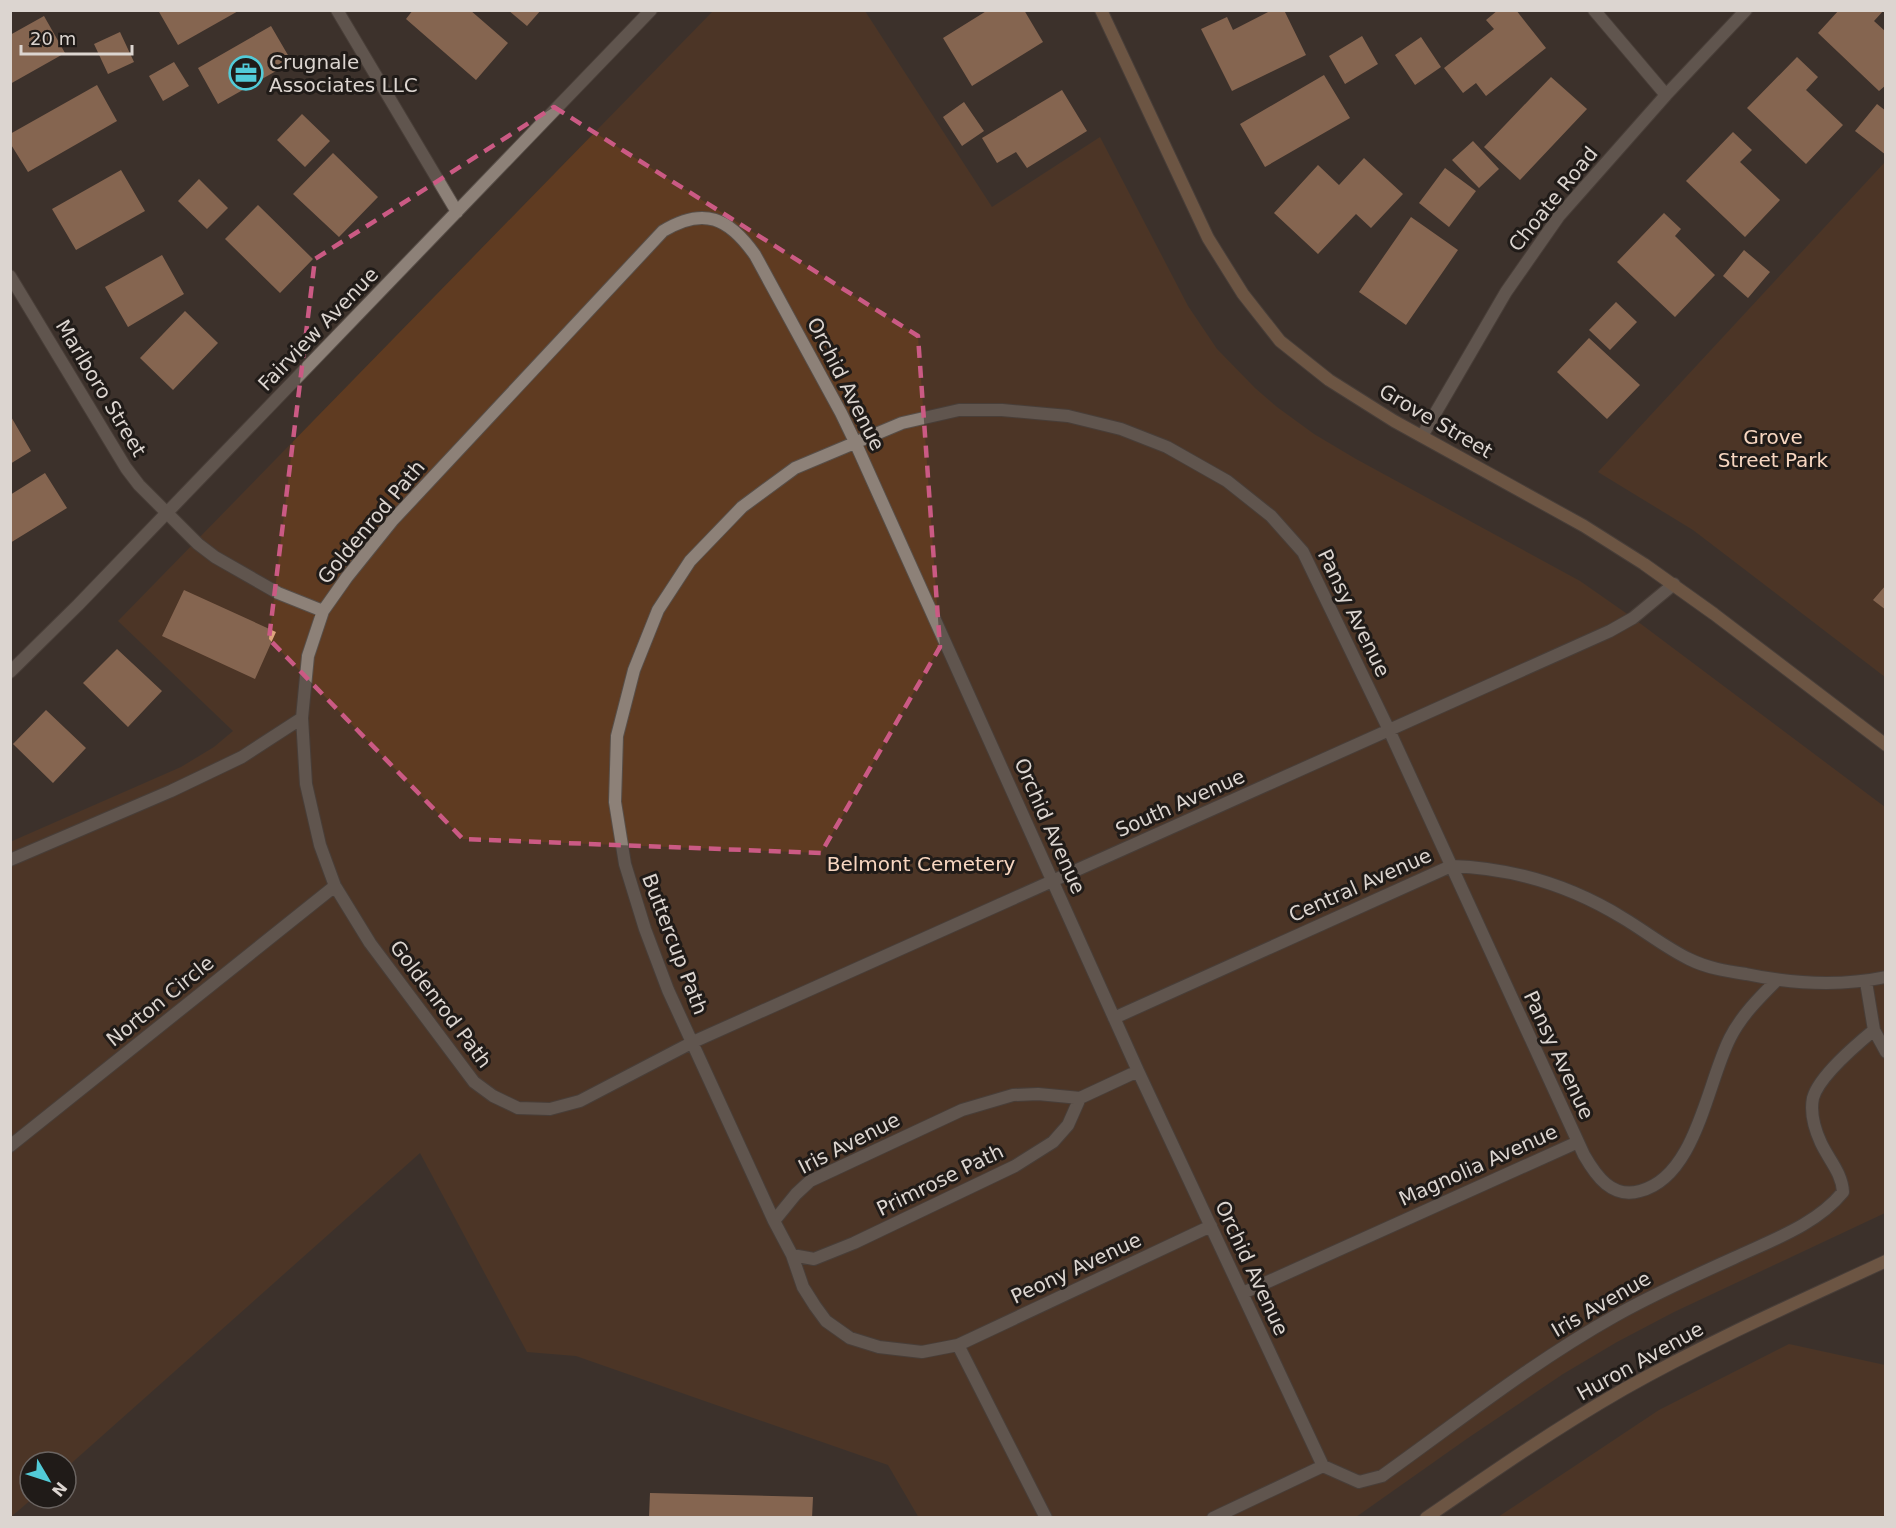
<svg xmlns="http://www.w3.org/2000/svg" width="1896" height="1528" viewBox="0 0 1896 1528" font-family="'DejaVu Sans',sans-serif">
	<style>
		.green { fill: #5f3b21 }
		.building { fill: #dea47d }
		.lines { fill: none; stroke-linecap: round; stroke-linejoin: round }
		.lane-casing { stroke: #574e48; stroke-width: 14 }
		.street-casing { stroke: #574e48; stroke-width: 14 }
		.secondary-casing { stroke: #574e48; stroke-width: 14 }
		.lane { stroke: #8d8178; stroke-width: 12 }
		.street { stroke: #8d8178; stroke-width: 12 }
		.secondary { stroke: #a78061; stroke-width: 12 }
		.marked { fill: none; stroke: #cb5a84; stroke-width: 4.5; stroke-dasharray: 12 8; stroke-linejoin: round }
		.labels { text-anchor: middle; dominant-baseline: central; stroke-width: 6; stroke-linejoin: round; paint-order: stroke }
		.poi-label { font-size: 20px; fill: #dcd5d0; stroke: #201b18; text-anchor: start }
		.street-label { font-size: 20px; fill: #dcd5d0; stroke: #201b18 }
		.park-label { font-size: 20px; fill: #f7d6c0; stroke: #201b18 }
	</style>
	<rect width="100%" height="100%" fill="#3d322b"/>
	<path class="green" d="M713 11H865L992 207 1100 137 1188 306 1217 349 1255 388 1277 407 1314 434 1356 459 1580 581 1633 618 1885 807V1213L1674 1312 1617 1342 1563 1374 1468 1438 1356 1517 919 1518 888 1465 576 1356 527 1352 420 1153 66 1468V1462H30V1498H33L11 1517 10 842 181 767 214 747 233 731 118 621Z
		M1885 162V677L1693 530 1598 472Z
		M1789 1344 1885 1365V1517H1498L1659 1410Z"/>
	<path class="building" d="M158 10H240L178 45Z
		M413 10H470L508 43 476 80 406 19Z
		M508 10H541L527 26Z
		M988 10H1024L1043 42 972 86 943 38Z
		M1272 10H1284L1306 55 1232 91 1201 29 1227 17 1233 30Z
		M1498 10H1516L1546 48 1486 96 1476 83 1463 93 1444 68 1494 29 1486 20Z
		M1839 10H1884L1874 21 1886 32V85L1879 91 1818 33Z
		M44 16 65 53 10 84V35Z
		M271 26 292 62 218 104 198 68Z
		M120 32 134 62 108 74 94 44Z
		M1362 36 1378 64 1345 84 1329 56Z
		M1421 37 1441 67 1415 85 1395 55Z
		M1797 57 1818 77 1806 90 1843 125 1806 164 1747 108Z
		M174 62 189 86 163 101 149 76Z
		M1324 75 1350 118 1265 167 1240 124Z
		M1551 77 1587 109 1520 180 1484 147Z
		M97 85 117 121 28 172 10 143V134Z
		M1062 90 1087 131 1027 168 1016 152 997 163 982 138Z
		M964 102 984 131 962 146 943 117Z
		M1877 104 1886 111V155L1855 131Z
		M302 114 330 141 305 167 277 140Z
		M1733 132 1752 150 1740 162 1780 200 1745 237 1686 181Z
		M1473 141 1499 169 1479 188 1452 160Z
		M333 153 378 197 339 237 293 194Z
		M1364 158 1403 194 1371 228 1356 214 1318 254 1274 213 1318 165 1339 185Z
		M1445 168 1476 191 1449 227 1419 203Z
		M121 170 145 211 76 250 52 209Z
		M199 179 228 208 207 229 178 201Z
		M258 205 313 259 280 293 225 239Z
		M1664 213 1681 229 1675 236 1715 275 1675 317 1617 262Z
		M1411 217 1458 250 1406 325 1359 292Z
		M1744 250 1770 272 1748 298 1723 276Z
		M162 255 184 294 128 327 105 287Z
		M1616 302 1637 322 1610 350 1589 330Z
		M185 311 218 343 173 390 140 358Z
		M1589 338 1640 385 1607 419 1557 372Z
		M10 415 31 451 10 464Z
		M45 473 67 508 10 543V495Z
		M1886 585V610L1873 600Z
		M184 590 276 632 255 679 162 636Z
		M117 649 162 691 128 727 83 683Z
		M46 710 86 748 53 783 13 744Z
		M650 1493 813 1497 812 1518H649Z"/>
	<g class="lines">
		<g class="lane-casing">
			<path id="lane" d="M167 513 198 544 215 557 278 593 323 611
				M10 860 171 791 242 757 302 718
				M1866 982 1874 1030 1886 1052
				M1114 1018 1451 866C1512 868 1571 886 1623 918 1645 931 1666 948 1689 959 1707 968 1726 971 1746 974 1793 984 1838 987 1886 977
				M10 1146 335 886
				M774 1221 796 1194 810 1181 962 1110 1013 1095 1038 1094 1080 1098 1138 1071
				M1211 1226 958 1345 922 1352 879 1347 850 1338 826 1321 815 1306 803 1287 792 1255 774 1221 668 990 645 929 625 864 615 802 617 736 634 670 658 610 690 561 742 507 795 468 902 423 959 410H1002L1068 416 1121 429 1167 447 1227 481 1271 516 1303 552 1389 730 1584 1155C1596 1176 1612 1199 1640 1191 1696 1177 1707 1083 1730 1038 1741 1016 1759 998 1776 981
				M792 1255 814 1259 854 1243 1015 1166 1053 1142 1068 1125 1080 1098
				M1243 1293 1578 1142
				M958 1345 1046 1518
				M1323 1466 1138 1071 855 442 841 413 755 255C729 218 704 206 663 231L392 521 347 577 323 611 308 656 302 718 306 784 320 845 335 886 370 943 474 1082 493 1096 518 1108 550 1109 580 1101 693 1042 1610 631 1633 618 1674 584
				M1213 1518 1323 1466 1359 1482 1382 1476C1459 1421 1533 1362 1615 1316 1654 1294 1694 1276 1734 1258 1772 1240 1816 1225 1843 1192 1842 1173 1829 1160 1821 1143 1815 1130 1810 1113 1813 1098 1819 1076 1856 1045 1874 1030"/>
		</g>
		<g class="street-casing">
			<path id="street" d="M337 10 457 212
				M1594 10 1666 95
				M10 276 126 468 139 485 167 513
				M1422 436 1506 292 1559 216 1666 95 1746 10
				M10 672 78 605 651 10"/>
		</g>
		<g class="secondary-casing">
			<path id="secondary" d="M1101 10 1208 238 1243 294 1280 341 1329 380 1394 421 1584 526 1644 564 1714 614 1886 745
				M1426 1518C1491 1473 1556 1428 1624 1389 1709 1341 1798 1302 1886 1261"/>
		</g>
		<use href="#lane" class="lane"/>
		<use href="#street" class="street"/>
		<use href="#secondary" class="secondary"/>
	</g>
	<path d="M0 0H1896V1528H0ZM554 107 918 336 940 647 821 853 463 839 269 639 315 259Z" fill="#3d322b" fill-opacity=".55" fill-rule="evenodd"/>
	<path class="marked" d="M554 107 918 336 940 647 821 853 463 839 269 639 315 259Z"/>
	<defs>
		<g id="office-ring" transform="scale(1.725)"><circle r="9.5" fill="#201b18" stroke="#52cbd8" stroke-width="1.5"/><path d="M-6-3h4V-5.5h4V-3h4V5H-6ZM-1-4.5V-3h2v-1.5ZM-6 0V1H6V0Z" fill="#52cbd8"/></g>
	</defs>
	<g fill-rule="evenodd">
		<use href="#office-ring" x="246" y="73"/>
	</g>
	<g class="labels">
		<g class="poi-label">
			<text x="269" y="62">Crugnale<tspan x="269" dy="23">Associates LLC</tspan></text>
		</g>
		<g class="street-label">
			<text transform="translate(1553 199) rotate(-51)">Choate Road</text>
			<text transform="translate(318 329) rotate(-46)">Fairview Avenue</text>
			<text transform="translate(846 384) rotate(63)">Orchid Avenue</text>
			<text transform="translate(101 388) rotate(59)">Marlboro Street</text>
			<text transform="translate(1436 421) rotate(30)">Grove Street</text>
			<text transform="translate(371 522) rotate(-50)">Goldenrod Path</text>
			<text transform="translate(1354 613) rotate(64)">Pansy Avenue</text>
			<text transform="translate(1180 803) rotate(-24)">South Avenue</text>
			<text transform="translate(1050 826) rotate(66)">Orchid Avenue</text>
			<text transform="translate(1360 885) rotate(-24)">Central Avenue</text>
			<text transform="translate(675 944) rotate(69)">Buttercup Path</text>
			<text transform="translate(160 1001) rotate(-39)">Norton Circle</text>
			<text transform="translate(441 1004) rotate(53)">Goldenrod Path</text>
			<text transform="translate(1559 1055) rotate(65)">Pansy Avenue</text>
			<text transform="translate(849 1143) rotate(-27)">Iris Avenue</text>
			<text transform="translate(1478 1165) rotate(-24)">Magnolia Avenue</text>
			<text transform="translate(940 1180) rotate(-26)">Primrose Path</text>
			<text transform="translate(1076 1268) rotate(-25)">Peony Avenue</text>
			<text transform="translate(1252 1268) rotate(65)">Orchid Avenue</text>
			<text transform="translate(1601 1304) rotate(-30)">Iris Avenue</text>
			<text transform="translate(1640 1361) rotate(-29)">Huron Avenue</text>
		</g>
		<g class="park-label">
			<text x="1773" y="437">Grove<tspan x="1773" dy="23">Street Park</tspan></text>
			<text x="921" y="864">Belmont Cemetery</text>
		</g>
	</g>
	<rect width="1896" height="1528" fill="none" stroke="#dcd5d0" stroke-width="24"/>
	<g transform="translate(48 1480) rotate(129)"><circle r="28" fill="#201b18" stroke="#6b6562" stroke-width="1.5"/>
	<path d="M0-4.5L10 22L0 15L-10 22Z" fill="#52cbd8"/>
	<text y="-9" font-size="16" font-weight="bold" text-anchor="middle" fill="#dcd5d0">N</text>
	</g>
	<path d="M21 45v9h111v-9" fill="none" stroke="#dcd5d0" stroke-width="3"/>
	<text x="30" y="45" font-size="18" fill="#dcd5d0" stroke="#201b18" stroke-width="4.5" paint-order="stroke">20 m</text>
</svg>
